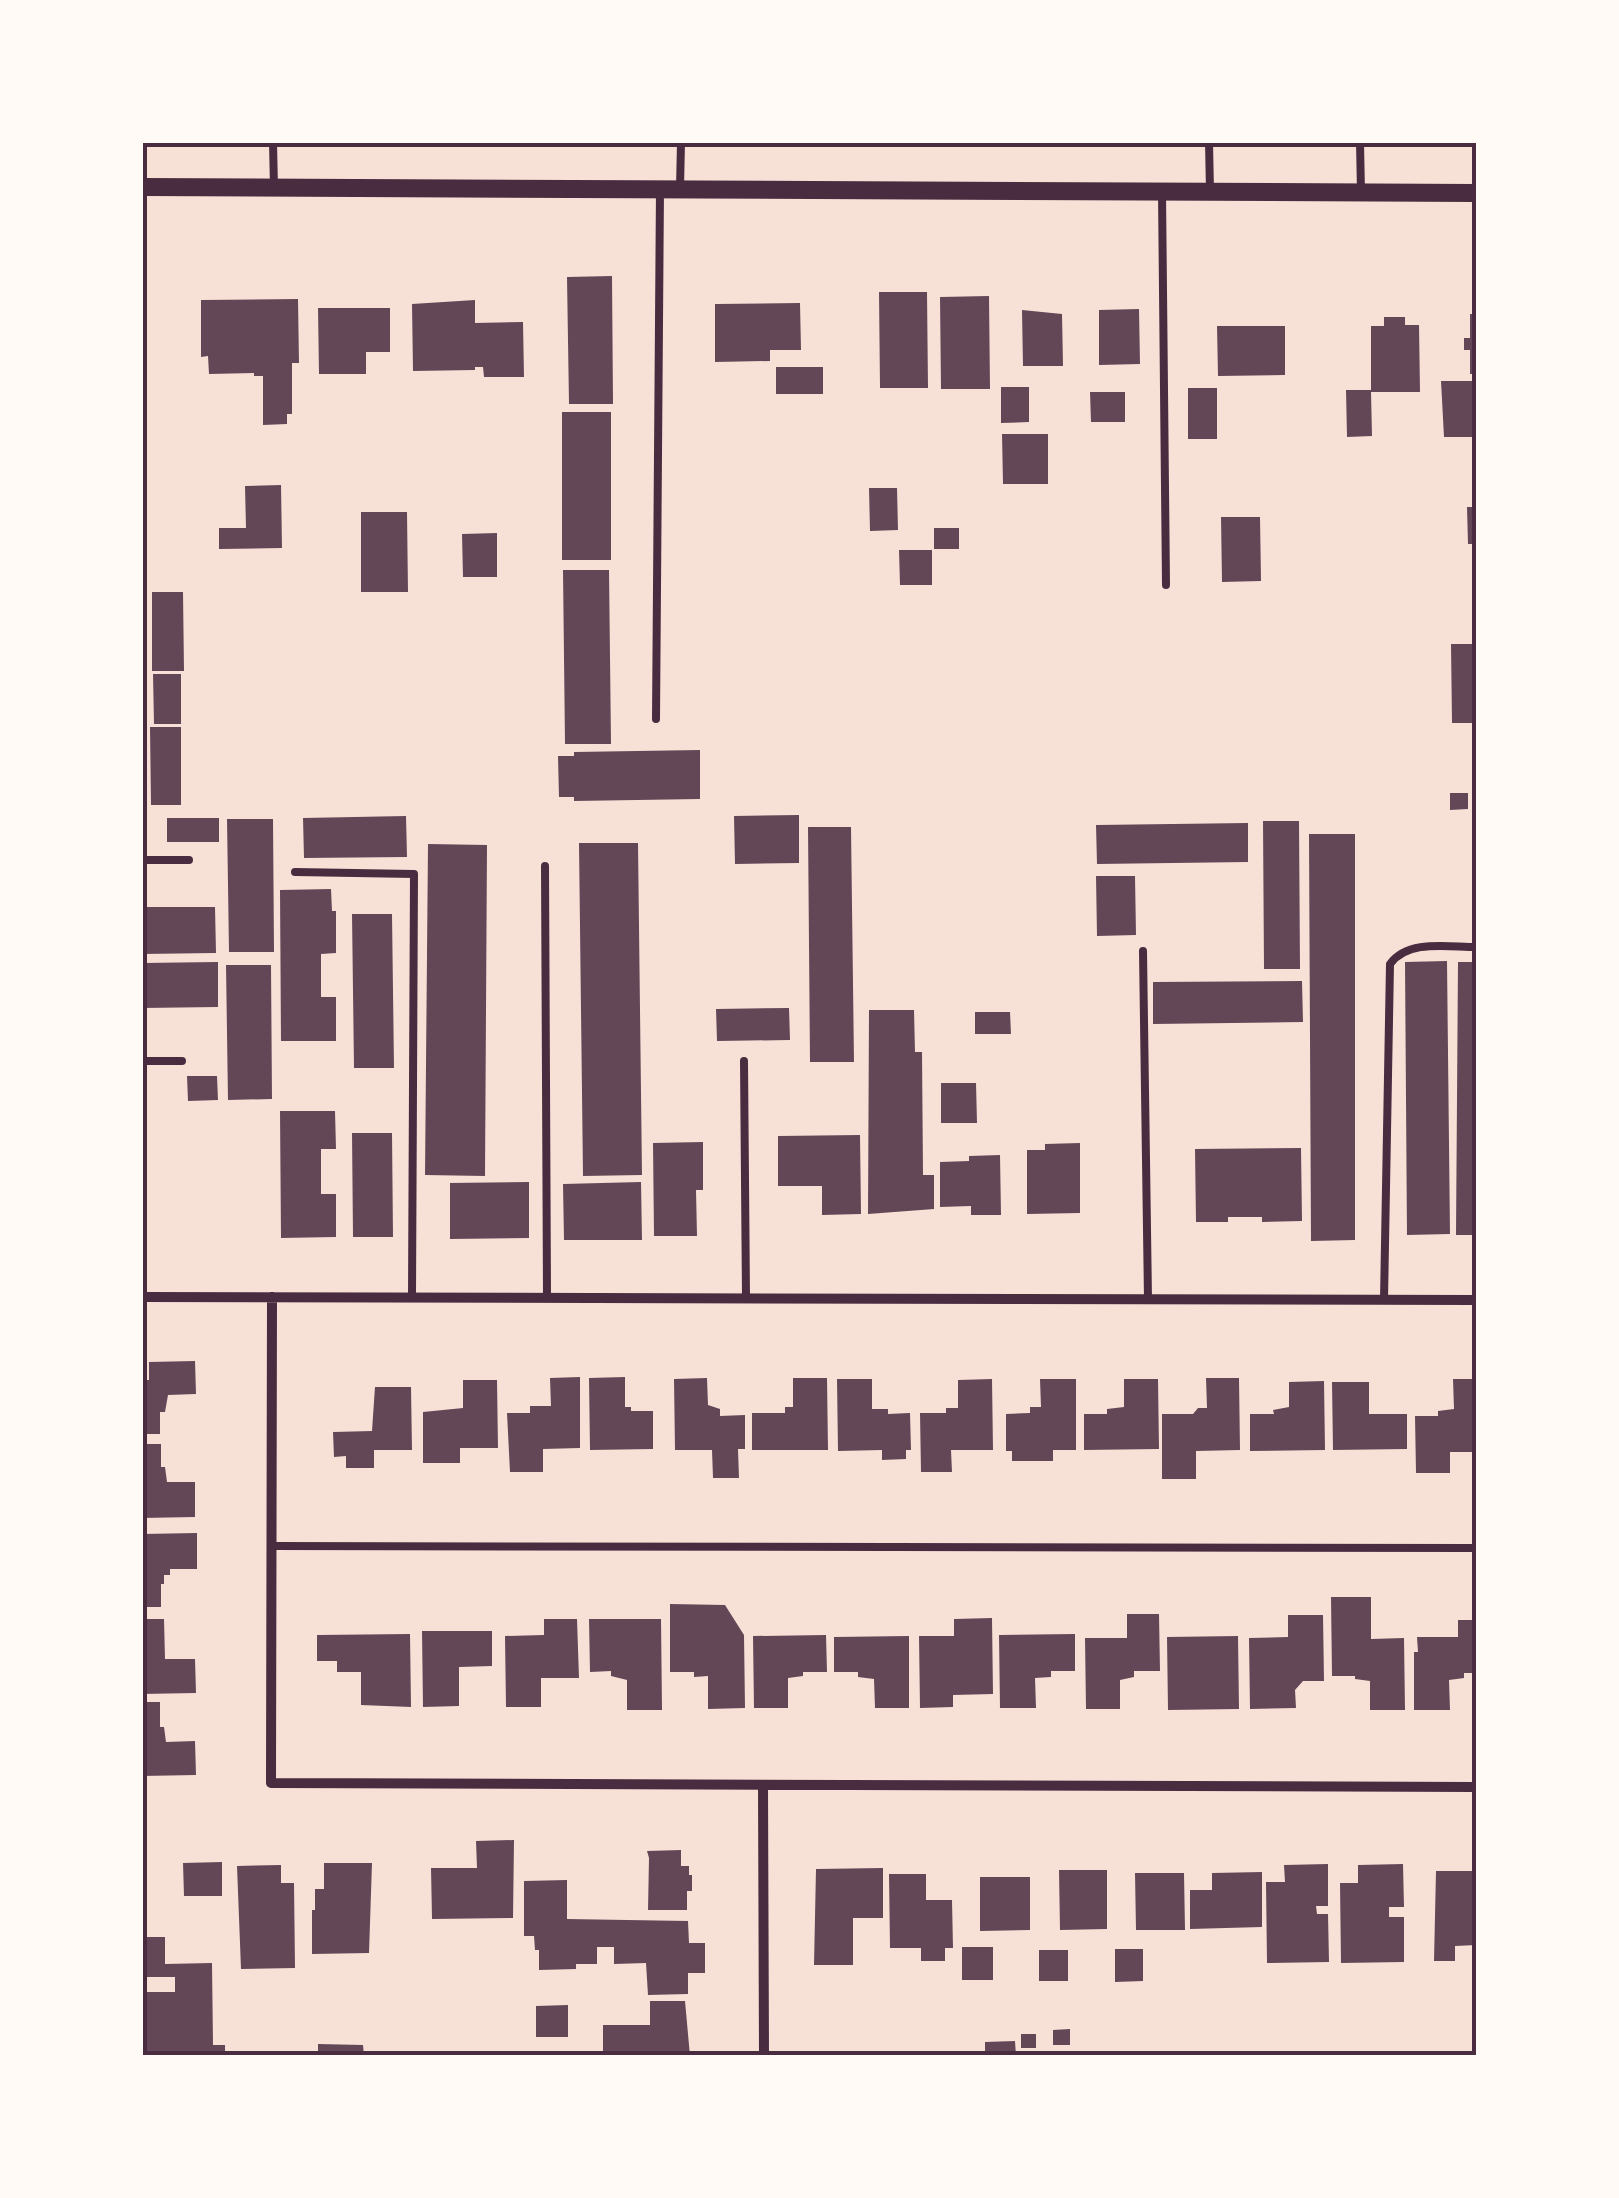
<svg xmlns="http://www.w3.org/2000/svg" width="1619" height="2198" viewBox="0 0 1619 2198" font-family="Barlow,sans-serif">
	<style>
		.building { fill: #644757 }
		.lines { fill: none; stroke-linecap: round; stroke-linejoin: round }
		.service { stroke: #4a2c40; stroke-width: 8 }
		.minor { stroke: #4a2c40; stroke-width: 10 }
		.tertiary { stroke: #4a2c40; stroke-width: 18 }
		.neatline { fill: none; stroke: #4a2c40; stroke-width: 4 }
	</style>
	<rect width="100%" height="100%" fill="#f7e1d7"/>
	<path class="building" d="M612 276 613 404H569L567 277Z
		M879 292H927L928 388H880Z
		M989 296 990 389H941L940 297Z
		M298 299 299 363H292V414H287V424L263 425V376H254V373L209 374 208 356 201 357V300Z
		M475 300V323L523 322 524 377H484L483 367H475V370L413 371 412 304Z
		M800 303 801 350H770V361L715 362V304Z
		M318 308H390V352H366V374H319Z
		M1139 309 1140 364 1099 365V310Z
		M1022 310 1062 314 1063 366H1023Z
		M1470 314H1476V374H1470V350H1464V338H1470Z
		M1384 317H1405V325H1419L1420 392H1371L1372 436 1347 437 1346 390H1371V326H1384Z
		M1217 326H1285V375L1218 376Z
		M776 367H823V394H776Z
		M1441 381H1474L1475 437H1444Z
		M1001 387H1029V422L1001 423Z
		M1188 388H1217V439H1188Z
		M1090 392H1125V422H1091Z
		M562 412H611V560H562Z
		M1002 434H1048V484H1003Z
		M281 485 282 548 219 549V528H246L245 486Z
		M869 488H897L898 530 870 531Z
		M1467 507H1476V544H1468Z
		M361 512H407L408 592H361Z
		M1221 517H1260L1261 581 1222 582Z
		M934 528H959V549H934Z
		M497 533V577H463L462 534Z
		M899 550H932V585H900Z
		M563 570H609L611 744H565Z
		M152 592H183L184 671H152Z
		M1451 644H1476V723H1452Z
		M153 674H181V724H154Z
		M150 727H181V805H151Z
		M700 750V799L574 801V797H559L558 756H574V752Z
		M1450 793H1468V809L1450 810Z
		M799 815V863L735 864 734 816Z
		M406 816 407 857 304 858 303 818Z
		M167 818H219V842H167Z
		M227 819H273L274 952H229Z
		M1263 821H1299L1300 969H1264Z
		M1248 823V862L1097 864 1096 825Z
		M808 827H851L854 1062H810Z
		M1309 834H1355V1240L1311 1241Z
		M579 843H638L642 1175 583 1176Z
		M428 844 487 845 485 1176 425 1175Z
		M1096 876H1135L1136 935 1097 936Z
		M331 889 332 911H336V953L321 954V997H336V1041H281L280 890Z
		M142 907H215L216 953 142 954Z
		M352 914H392L394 1068H354Z
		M1447 961 1450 1234 1407 1235 1405 962Z
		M218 962V1007L142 1008V963Z
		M1458 962H1476V1235H1456Z
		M226 965H271L272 1099 228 1100Z
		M1302 981 1303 1022 1153 1024V982Z
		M789 1008 790 1040 717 1041 716 1009Z
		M869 1010H914L915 1052H922L923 1175H934V1209L868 1214Z
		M975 1012H1010L1011 1034H975Z
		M187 1076H217L218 1100 188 1101Z
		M941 1083H976L977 1123H941Z
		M280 1111H335L336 1149H321V1194H336V1237L281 1238Z
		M352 1133H392L393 1237H353Z
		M860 1135 861 1214 822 1215V1186H778V1136Z
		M703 1142V1190H696L697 1236H654L653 1143Z
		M1080 1143V1213L1027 1214V1150H1045V1144Z
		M1301 1148 1302 1221 1262 1222V1217H1228V1222H1196L1195 1149Z
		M1000 1155 1001 1215H971V1206L940 1207V1162L969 1161V1156Z
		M529 1182V1238L450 1239V1183Z
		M641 1182 642 1240H564L563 1184Z
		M195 1361 196 1394 168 1395 165 1412H160V1434H142V1380H149V1362Z
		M580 1377V1448L543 1449V1472H510L507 1413H530V1406H551L550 1378Z
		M625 1377V1407H631V1411H653V1449L590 1450 589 1378Z
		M707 1378 708 1405 720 1409V1416L745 1415V1449H738L739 1478H713L712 1450H675L674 1379Z
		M793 1378H827L828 1450H752V1413H785V1407H793Z
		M1206 1378H1239L1240 1450 1196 1451V1479H1162V1414H1193L1198 1408H1207Z
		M837 1379H872V1409H888V1414L910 1413 911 1450H906V1459L882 1460V1450L838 1451Z
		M992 1379 993 1450H951L952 1472H921L920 1413H946V1408H958V1380Z
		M1040 1379H1076V1450H1053V1461H1012V1451H1006V1414L1030 1413V1407H1041Z
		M1124 1379H1158L1159 1449 1084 1450V1414H1107V1409L1124 1407Z
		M1453 1379H1476V1452H1450V1473H1416L1415 1416H1438V1411L1454 1409Z
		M463 1380H497L498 1448H460V1463H423V1412L463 1408Z
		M1324 1381 1325 1450 1250 1451V1414H1274L1273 1410 1289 1407V1382Z
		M1332 1382H1369V1414H1407V1449L1333 1450Z
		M375 1387H411L412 1450H374V1468H346V1456L334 1457 333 1432 372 1431Z
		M142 1444H161V1467H165L167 1482H195V1517L142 1518Z
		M197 1533V1569H170V1575H164V1584H161V1607H142V1534Z
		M1331 1597H1371V1639L1404 1638 1405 1710H1370V1681L1355 1679V1676H1332Z
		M670 1604 725 1605 744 1635 745 1708 708 1709V1676L694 1677V1672H670Z
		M1127 1614H1159L1160 1671H1134V1677L1120 1680V1709H1086L1085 1638H1127Z
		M1288 1615H1323L1324 1681H1303L1295 1690 1296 1708 1250 1709 1249 1638 1288 1637Z
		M992 1618 993 1694 953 1695V1707L920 1708 919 1636H954V1619Z
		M142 1619H164L165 1659H195L196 1693 142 1694Z
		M544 1619H577L579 1678H541V1707H506L505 1636 544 1635Z
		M589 1619H661L662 1710H627V1680L611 1676V1671L590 1672Z
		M1458 1620H1476V1673H1464V1678L1449 1680 1450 1710H1414V1652H1418L1417 1637H1458Z
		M422 1631H492V1666L459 1667V1706L423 1707Z
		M410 1634 411 1707 361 1705V1672H337V1661H317V1635Z
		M1075 1634V1671H1051V1677L1035 1678 1036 1708H1000L999 1635Z
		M826 1635 827 1672H803V1676L788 1678V1708H754L753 1636Z
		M909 1636V1708H875L874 1679 858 1677V1672H834V1637Z
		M1238 1636 1239 1709 1168 1710 1167 1637Z
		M142 1702H160V1727H164L166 1742 195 1741 196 1775 142 1776Z
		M514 1840 513 1918 432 1919 431 1868H477L476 1841Z
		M681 1850V1866H689V1875H692V1891H687V1910H648L649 1858 647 1851Z
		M222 1862V1896H184L183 1863Z
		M324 1863H372L369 1953 312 1954V1910H315V1889H324Z
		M1328 1864V1906H1316L1317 1914H1328L1329 1962 1267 1963 1266 1882H1285L1284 1865Z
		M1403 1864 1404 1907H1389V1917H1404V1962L1341 1963 1340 1883H1358V1865Z
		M281 1865V1883H294L295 1968 241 1969 237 1866Z
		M883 1868V1918H853V1965H814L816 1869Z
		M1059 1870H1107V1929L1060 1930Z
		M1436 1871H1476V1945L1455 1946V1961H1434Z
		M1262 1872V1927L1190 1929V1890H1212V1873Z
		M1135 1873H1184L1185 1930H1136Z
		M889 1874H926V1900H952L953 1948H945V1961H921V1948H890Z
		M980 1877H1030V1930L980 1931Z
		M567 1880V1919L688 1921 689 1943H705V1973H688V1994L648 1995 646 1963 614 1964V1947H597V1964H576V1969L539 1970V1950H535L534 1936H524V1881Z
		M142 1937H165V1964L212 1963 213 2045H225V2056H142V1992H175V1977H142Z
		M962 1947H993V1980H962Z
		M1115 1949H1143V1981L1115 1982Z
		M1039 1950H1068V1981H1039Z
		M650 2001H685L690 2056H603V2025H650Z
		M568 2005V2037H536V2006Z
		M1070 2029V2045H1053V2030Z
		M1021 2034H1036V2048H1021Z
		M1015 2041 1016 2056H985V2042Z
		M318 2044 363 2045 364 2056H318Z"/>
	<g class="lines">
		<path class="service" d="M273 142 274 188
			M1209 142 1210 192
			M1360 142 1361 193
			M680 188 681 142
			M1162 192 1166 585
			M656 719 660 189
			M142 860H189
			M545 866 547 1298
			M295 872 414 874 412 1297
			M1143 951 1148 1299
			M142 1061H182
			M744 1061 746 1298
			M1384 1300 1390 964C1408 939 1448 947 1476 947
			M272 1546 1476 1548"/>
		<path class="minor" d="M142 1297 1476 1300
			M272 1297 271 1783 1476 1787
			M763 1785 764 2056"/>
		<path class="tertiary" d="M142 187 1476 193"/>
	</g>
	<rect width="1619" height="2198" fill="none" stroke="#fffaf5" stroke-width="290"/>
	<rect x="145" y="145" width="1329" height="1908" class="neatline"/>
</svg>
